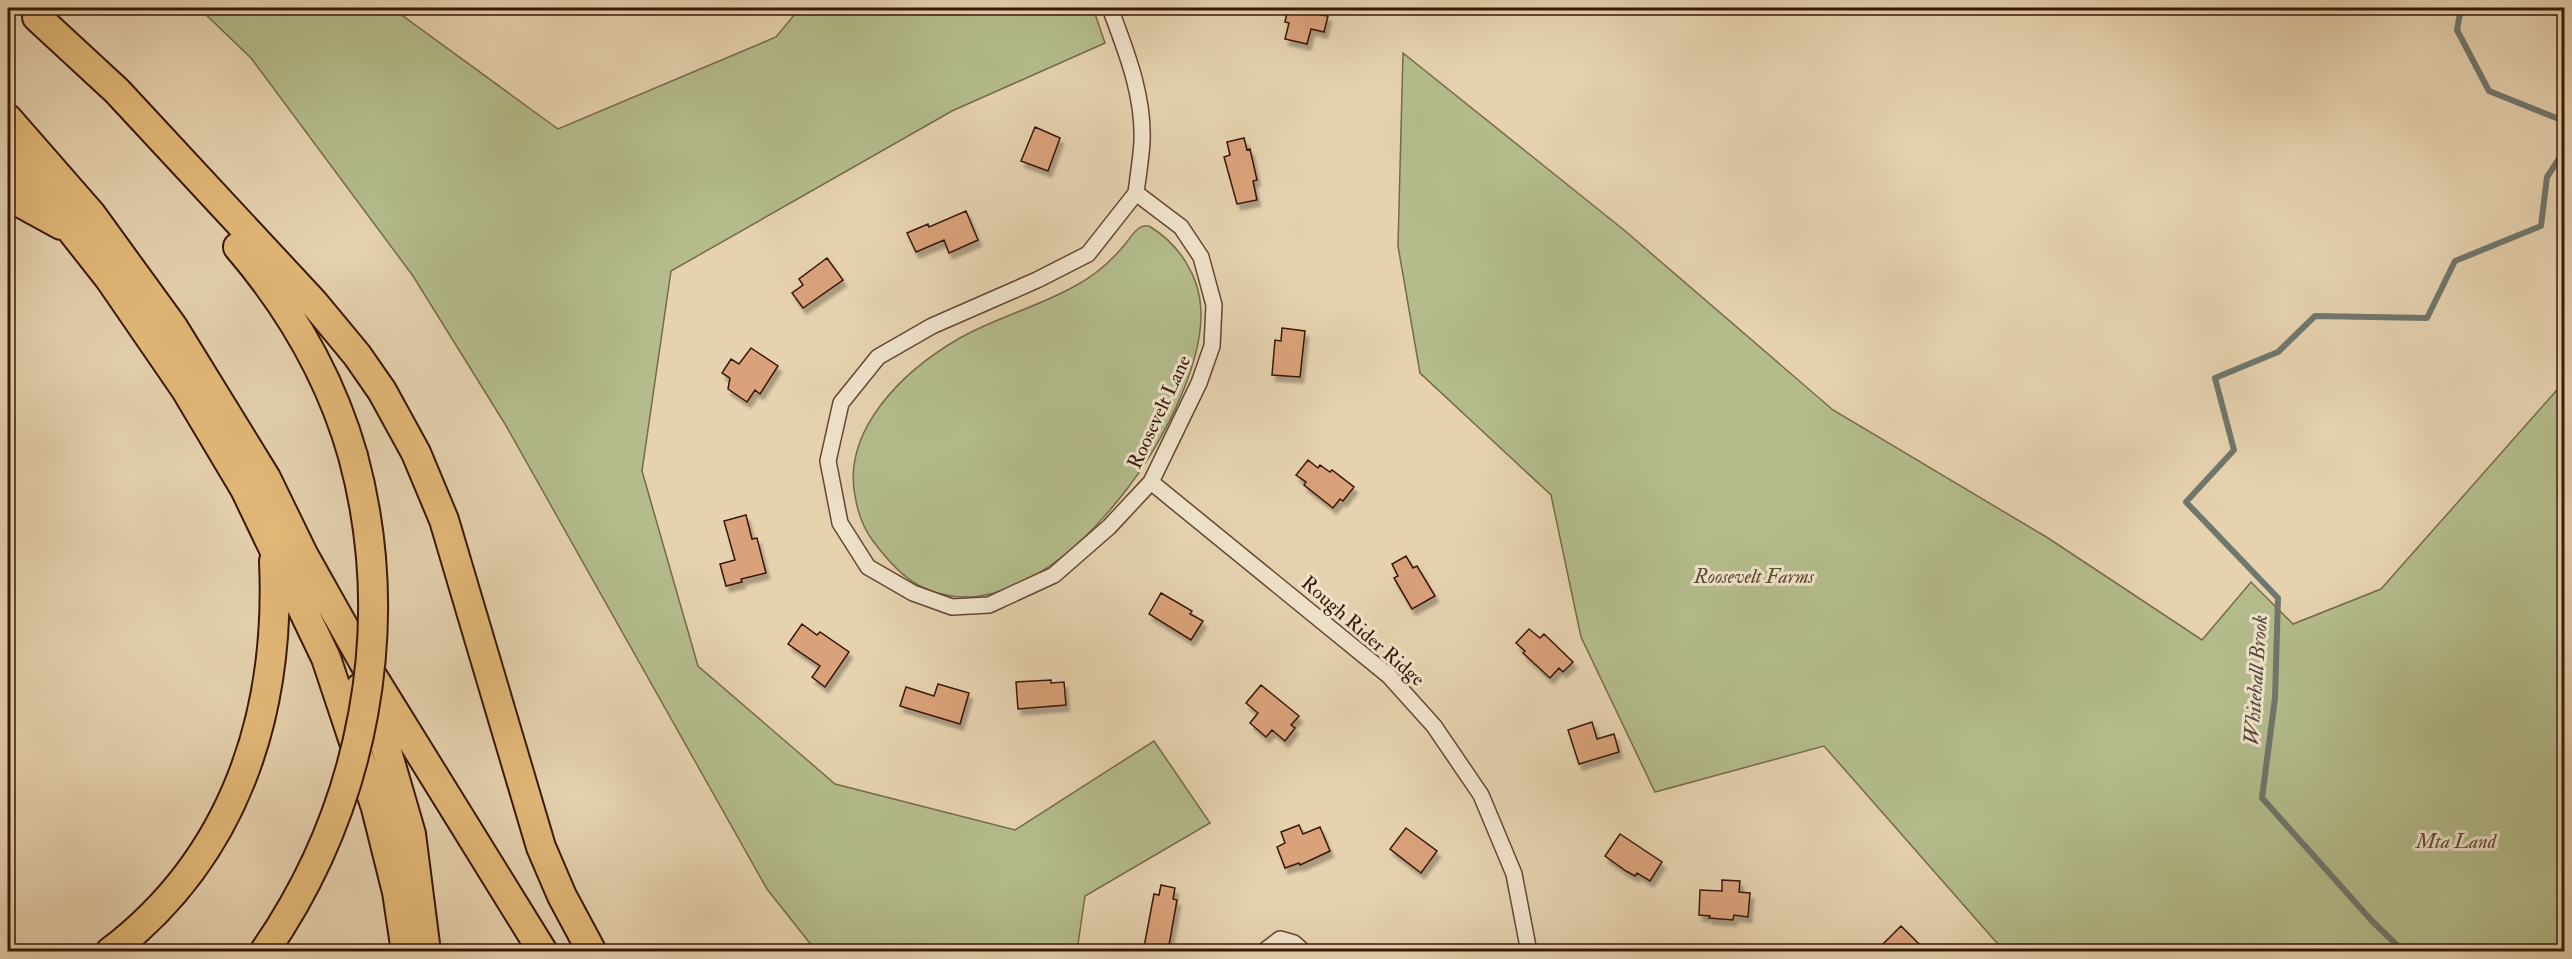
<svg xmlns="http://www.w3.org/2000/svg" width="2572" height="959" viewBox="0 0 2572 959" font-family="'IM FELL Double Pica',serif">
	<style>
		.green { fill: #b4bc8c; stroke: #766a4a; stroke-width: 1.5 }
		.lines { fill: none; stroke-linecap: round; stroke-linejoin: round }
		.stream { stroke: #70776c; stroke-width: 6 }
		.building { fill: #daa27a; stroke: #381708; stroke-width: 1.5; filter: url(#shadow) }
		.street-casing { stroke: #644632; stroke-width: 18 }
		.highway-casing { stroke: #381708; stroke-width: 32 }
		.street { stroke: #efe2cb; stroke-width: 15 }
		.highway { stroke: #e3b978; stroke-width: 28 }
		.highway-bridge-casing { stroke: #381708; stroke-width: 32; stroke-linecap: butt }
		.highway-bridge { stroke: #e3b978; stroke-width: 28 }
		.labels { text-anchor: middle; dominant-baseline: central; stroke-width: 6; stroke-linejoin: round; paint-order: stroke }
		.street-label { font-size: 20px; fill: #381708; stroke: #efe2cb }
		.park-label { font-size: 20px; font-style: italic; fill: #5d4930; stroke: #efe2cb }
		.water-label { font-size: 21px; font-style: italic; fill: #54473a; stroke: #efe2cb }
	</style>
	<defs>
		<filter id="shadow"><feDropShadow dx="3.5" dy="6" stdDeviation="1.5" flood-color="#0004"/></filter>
	</defs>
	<rect width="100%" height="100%" fill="#e6d2af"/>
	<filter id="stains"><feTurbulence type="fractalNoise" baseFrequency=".00333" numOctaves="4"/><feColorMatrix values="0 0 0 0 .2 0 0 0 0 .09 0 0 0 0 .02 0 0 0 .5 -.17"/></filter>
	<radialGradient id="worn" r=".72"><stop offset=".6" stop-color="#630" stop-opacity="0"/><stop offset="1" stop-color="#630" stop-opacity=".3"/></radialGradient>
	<path class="green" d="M199 8H392L558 129 776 37 800 8H1093L1105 43 952 111 671 271 642 471 698 666 835 784 1015 830 1154 741 1210 823 1085 896 1077 951H816L767 889 505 424 413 276 251 58Z
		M1403 53 1624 230 1833 410 2048 538 2202 640 2251 582 2293 624 2381 589 2564 382V951H2004L1824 746 1655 792 1581 637 1551 495 1420 373 1398 246Z
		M1149 226C1179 244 1200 276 1201 311 1204 418 1043 650 920 586 902 577 885 557 873 541 864 529 859 516 856 501 839 431 904 370 960 338 997 317 1038 307 1075 286 1092 277 1108 264 1121 249 1127 243 1132 233 1139 228 1143 225 1144 226 1149 226Z"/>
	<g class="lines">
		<path class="stream" d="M2461 8 2457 30 2489 91 2564 121
			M2404 952 2372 921 2262 798 2275 698 2278 598 2186 502 2234 450 2215 378 2278 352 2315 316 2427 318 2455 261 2541 226 2547 177 2564 151"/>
	</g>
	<path class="building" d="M1288 8H1316L1315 14 1328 16 1324 32 1311 29 1307 44 1285 39 1289 23 1285 22Z
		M1035 127 1060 138 1048 171 1021 161Z
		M1244 138 1247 150 1250 149 1257 180 1253 181 1257 200 1237 204 1224 157 1230 155 1227 142Z
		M966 211 978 240 949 253 944 240 916 252 907 233 928 224 929 227Z
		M827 258 843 280 803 308 792 293 803 285 799 279Z
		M1282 328 1305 331 1300 377 1272 375 1275 340 1281 341Z
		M751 348 778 366 760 394 755 390 747 402 728 389 730 378 722 373 731 359 739 364Z
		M1308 460 1318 468 1320 465 1330 472 1332 470 1354 487 1343 501 1340 499 1333 508 1304 485 1306 482 1296 475Z
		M746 515 752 539 757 538 766 573 741 579 742 582 726 586 720 564 735 560 724 521Z
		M1406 556 1413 568 1417 566 1435 596 1412 609 1394 578 1398 576 1392 564Z
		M1161 593 1192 611 1190 614 1203 621 1191 640 1149 614Z
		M802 624 817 635 820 632 849 652 825 687 812 677 820 666 788 644Z
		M1529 629 1540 638 1544 634 1573 662 1563 672 1559 668 1550 678 1523 653 1525 651 1516 643Z
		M1051 680V683L1064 682 1066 705 1018 709 1016 682Z
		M938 684 969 693 960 724 900 706 906 687 934 696Z
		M1261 685 1299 716 1291 725 1295 728 1285 741 1272 730 1266 737 1250 723 1258 713 1246 703Z
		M1592 722 1597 739 1614 734 1619 752 1579 764 1568 730Z
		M1299 825 1303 834 1320 827 1330 851 1300 865 1299 863 1285 868 1277 847 1285 843 1281 832Z
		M1406 828 1437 851 1421 873 1390 849Z
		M1620 834 1662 862 1650 881 1637 873 1635 876 1626 871 1605 856Z
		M1722 880 1740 881 1739 892 1750 893 1748 917 1734 915 1733 920 1709 918 1710 916 1699 915 1700 890 1722 891Z
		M1161 885 1175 888 1173 899 1177 900 1168 951 1144 947 1154 894 1159 895Z
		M1901 926 1926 951H1889L1883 944Z"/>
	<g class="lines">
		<g class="street-casing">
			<path id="street" d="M1110 8C1126 51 1144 95 1142 142 1141 159 1138 176 1136 193
				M1136 193 1181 227 1201 257 1214 305 1212 346 1199 383 1151 482 1109 527 1054 575 989 605 952 607 913 593 868 567 840 523 828 461 841 403 878 357 932 326 1037 280 1088 254Z
				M1151 482 1389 676 1434 726 1481 795 1514 874 1529 952
				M1263 952 1280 939 1294 943 1304 952"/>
		</g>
		<g class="highway-casing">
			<path id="highway" d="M37 17 117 91 313 302 357 355 382 391 416 453 444 520 541 847 562 896 592 952
				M8 119 91 214 173 327 266 478 303 554 363 661 543 952
				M8 155 34 183 109 278 186 390 245 489 326 658 376 808 397 892 406 952
				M8 196 61 225
				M238 247C291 309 331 378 353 456
				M360 688 386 748 411 834 426 952
				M110 952C235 857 281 714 274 561"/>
		</g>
		<use href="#street" class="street"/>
		<use href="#highway" class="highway"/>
		<g class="highway-bridge-casing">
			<path id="highway-bridge" d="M264 952C364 808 399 626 353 456"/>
		</g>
		<use href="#highway-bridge" class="highway-bridge"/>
	</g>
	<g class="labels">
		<g class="street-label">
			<text transform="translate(1159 412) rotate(-65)">Roosevelt Lane</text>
			<text transform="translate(1363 631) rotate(41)">Rough Rider Ridge</text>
		</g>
		<g class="park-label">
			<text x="1754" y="576">Roosevelt Farms</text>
			<text x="2456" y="841">Mta Land</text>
		</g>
		<g class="water-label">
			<text transform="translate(2256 680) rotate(-86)">Whitehall Brook</text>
		</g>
	</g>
	<rect width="2572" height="959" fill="none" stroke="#e6d2af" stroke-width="30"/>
	<rect x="9" y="9" width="2554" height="941" fill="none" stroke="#381708" stroke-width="3"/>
	<rect x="15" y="15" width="2542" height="929" fill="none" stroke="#381708" stroke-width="1.5"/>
	<rect width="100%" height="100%" filter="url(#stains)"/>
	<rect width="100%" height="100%" fill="url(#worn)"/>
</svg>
